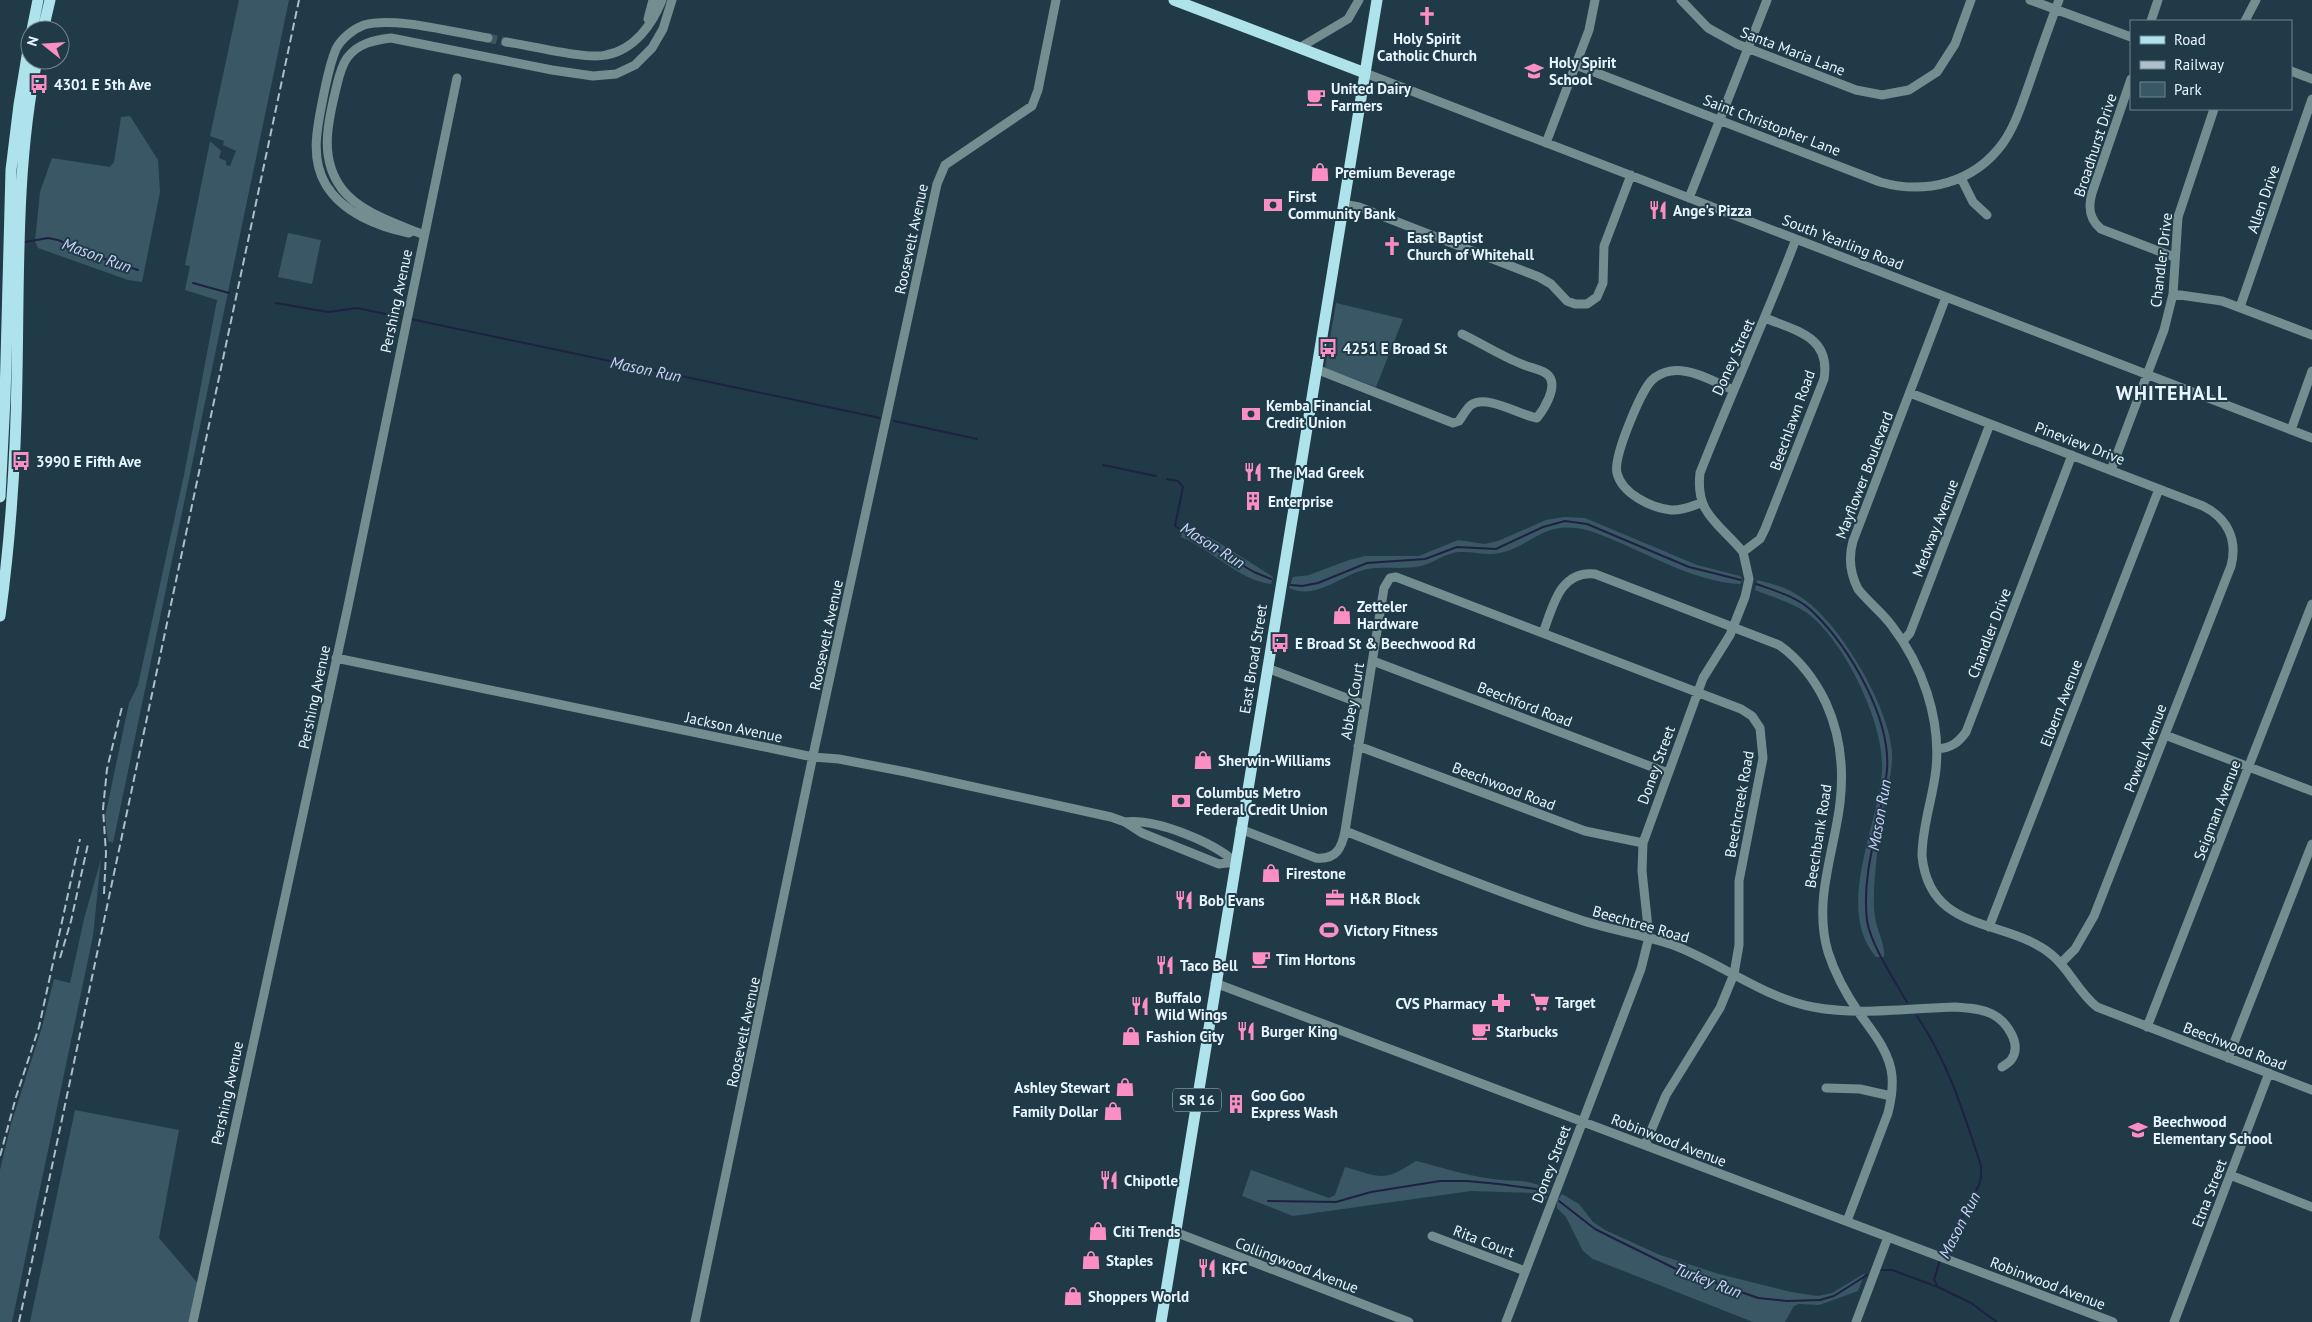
<svg xmlns="http://www.w3.org/2000/svg" width="2312" height="1322" viewBox="0 0 2312 1322" font-family="'PT Sans',sans-serif">
	<style>
		.green { fill: #3a5765 }
		.lines { fill: none; stroke-linecap: round; stroke-linejoin: round }
		.stream { stroke: #1f2144; stroke-width: 2 }
		.minor-tunnel { stroke: #3f5662; stroke-width: 9; stroke-dasharray: 9 4.5; stroke-linecap: butt }
		.minor { stroke: #748d90; stroke-width: 9 }
		.major { stroke: #afe3eb; stroke-width: 11 }
		.rail { stroke: #adbfc8; stroke-width: 2; stroke-dasharray: 8 4; stroke-linecap: butt }
		.labels { text-anchor: middle; dominant-baseline: central; stroke-width: 4; stroke-linejoin: round; paint-order: stroke }
		.shield { fill: #213a47; stroke: #acbec7; stroke-width: 1 }
		.shield-label { font-size: 14px; font-weight: bold; fill: #e7f6fe }
		.poi-label { font-size: 15px; font-weight: bold; fill: #e7f6fe; stroke: #213a47; text-anchor: start }
		.street-label { font-size: 15px; fill: #e7f6fe; stroke: #213a47 }
		.water-label { font-size: 16px; font-style: italic; fill: #ccd3fb; stroke: #213a47 }
		.district-label { font-size: 20px; font-weight: bold; letter-spacing: 1px; fill: #e7f6fe; stroke: #213a47 }
	</style>
	<rect width="100%" height="100%" fill="#213a47"/>
	<path class="green" d="M239 0H289L113 843 108 841 105 817 129 703 138 685 184 475 217 300 185 290 190 266 185 265 210 141 221 151 219 158 226 161V165L230 166 236 151 223 145 224 141 210 136Z
		M130 116 158 160 160 192 142 282 128 280 38 248 35 241 40 192 52 158 110 167 114 162 121 117Z
		M288 233 321 240 312 284 278 277Z
		M1336 303 1403 319 1376 387 1325 368Z
		M1564 517 1585 518 1697 565 1740 576 1743 580 1740 584C1700 582 1661 561 1625 545 1604 536 1583 525 1560 528 1538 531 1524 547 1504 552 1486 557 1476 551 1459 552 1445 553 1434 563 1421 566 1403 570 1385 566 1368 569 1341 574 1317 601 1289 588L1293 577 1309 575 1349 560 1365 556H1419L1458 540 1484 544 1498 541 1546 520Z
		M1183 524 1218 542 1273 577 1271 584C1240 581 1210 548 1181 537Z
		M1757 580C1772 584 1786 587 1799 596 1838 619 1889 706 1892 752 1893 769 1888 787 1884 804 1880 827 1877 852 1875 875 1874 888 1873 904 1875 917 1877 931 1885 943 1884 957H1876C1834 908 1879 826 1882 770 1885 724 1844 640 1807 613 1791 602 1772 597 1755 590Z
		M101 859 93 936 12 1322H0V1170L11 1124 42 1027 54 979 70 983 84 919Z
		M75 1110 179 1130 159 1238 201 1287 193 1322H30Z
		M1416 1161C1441 1167 1467 1176 1493 1179 1512 1182 1533 1178 1550 1191L1546 1200 1533 1193 1471 1191 1293 1216 1242 1196 1251 1170 1329 1198 1335 1195 1345 1167C1381 1177 1382 1183 1416 1161Z
		M1562 1194 1579 1204 1593 1222 1605 1230 1660 1255 1719 1274 1791 1292 1818 1296 1832 1293 1865 1273 1858 1291 1819 1305 1799 1304 1794 1306 1785 1322H1753L1593 1259 1583 1251 1566 1217 1557 1208V1201Z"/>
	<g class="lines">
		<path class="stream" d="M25 242 48 238 58 240 90 254 138 270
			M193 283 229 293
			M276 303 328 312 357 308 400 317
			M411 319 880 418
			M894 421 977 439
			M1103 465 1156 476
			M1167 479 1178 481 1183 487 1175 526 1254 572 1271 579
			M1756 584C1776 591 1798 597 1813 612 1850 648 1891 718 1887 770 1882 820 1861 869 1867 920 1870 943 1895 982 1907 1002
			M1291 585 1302 586 1318 583 1367 563 1425 559 1457 547 1496 549 1543 527 1565 521 1587 524 1689 567 1741 580
			M1917 1016C1949 1064 1963 1111 1981 1166V1177L1979 1185 1942 1255
			M1268 1201 1336 1202 1371 1192 1440 1181H1467L1499 1184 1536 1189 1547 1195
			M1559 1201 1595 1229 1613 1238 1676 1269 1758 1298 1787 1301 1820 1300 1834 1296 1867 1275
			M1940 1260 1934 1280 1938 1287 1971 1303 1997 1322
			M1879 1270H1892L1938 1287"/>
		<path class="minor-tunnel" d="M488 38 506 42"/>
		<path class="minor" d="M1681 0 1708 28 1737 44 1856 90 1882 95 1909 90 1937 72 1955 44 1971 0
			M2030 0 2131 37
			M648 19 653 0
			M2151 21 2158 0
			M2245 21 2256 0
			M506 42C528 45 587 60 606 55 634 50 652 25 662 0
			M1299 48 1348 19 1359 0
			M1576 65 1880 182C1926 195 1974 183 2003 143 2015 126 2021 106 2028 87 2038 58 2048 29 2059 0
			M2291 71 2312 79
			M1365 73 2312 438
			M2131 79 2092 193C2088 207 2089 219 2101 229L2174 257
			M1546 143 1589 30 1595 0
			M1961 178 1973 202 1987 215
			M1689 198 1767 0
			M1343 204 1359 207 1539 277 1551 284 1567 301 1575 304H1587L1597 297 1603 283 1604 246 1631 175
			M409 233C379 227 343 213 326 185 309 157 318 124 324 93 327 79 330 63 336 49 341 39 353 29 364 25 395 16 455 33 488 38
			M424 235C398 224 360 213 342 189 320 160 327 126 335 93 338 81 340 68 347 58 358 43 375 40 391 38L552 70 593 76 616 74 635 65 652 48 663 29 672 0
			M2173 294 2222 301 2312 335
			M1946 297 1853 541C1848 558 1850 573 1858 589 1868 602 1882 612 1892 626 1922 665 1941 718 1936 769 1933 798 1922 826 1922 856 1930 935 2006 917 2052 955 2070 970 2078 992 2097 1007L2312 1090
			M2240 307 2312 99
			M1316 369 1453 423 1459 421C1462 417 1466 409 1471 405 1487 394 1519 415 1537 418 1544 409 1558 387 1549 376 1543 369 1533 369 1524 365 1503 357 1483 344 1462 334
			M1910 393 2203 506C2227 518 2238 539 2231 566L2094 916 2075 949 2061 963
			M2291 430 2312 371
			M2111 470 2164 330 2173 294 2178 217 2214 109
			M1701 503C1692 506 1682 511 1671 510 1652 508 1622 494 1617 473 1613 457 1640 394 1651 381 1656 376 1664 372 1671 371 1691 368 1715 382 1733 390
			M1743 552 1760 539 1765 529 1824 379C1831 337 1797 331 1765 318
			M1543 633C1553 606 1560 570 1595 574L1779 645C1800 660 1815 680 1826 703 1840 734 1844 769 1840 803 1834 853 1813 901 1828 952 1835 974 1846 994 1859 1013 1872 1031 1890 1052 1892 1076 1893 1088 1891 1101 1888 1113L1847 1221
			M1903 641 1910 633 1990 424
			M336 658 813 757 839 759 906 772 1111 817 1125 822 1142 833 1219 864 1235 862
			M1373 661 1668 773
			M1267 668 1365 705
			M2165 735 2312 791
			M1358 746 1585 831 1643 843
			M1937 749C1951 748 1958 743 1966 732L2072 455
			M1125 822C1155 818 1213 842 1235 862
			M1240 829 1316 858C1336 860 1342 848 1345 831L1384 588 1390 578 1396 577 1741 709 1752 716 1760 728 1763 758 1739 881V945L1734 974 1720 1008 1666 1095 1645 1145
			M1345 831C1422 861 1499 893 1578 919 1609 930 1642 934 1673 945 1721 963 1762 997 1813 1007 1860 1016 1909 1008 1956 1007 1968 1008 1981 1008 1992 1014 2006 1021 2023 1044 2011 1060 2009 1063 2004 1065 2002 1067
			M1989 927 2159 489
			M1215 983 2113 1322
			M2147 1027 2312 604
			M2228 1058 2312 844
			M1826 1088 1860 1089 1891 1096
			M2230 1175 2312 1207
			M1175 1232 1409 1322
			M1432 1236 1525 1271
			M193 1322 348 606 457 78
			M695 1322 815 746 937 184 945 165 1032 106 1038 90 1056 0
			M1506 1322 1641 969 1649 937 1642 871 1643 843 1703 678 1730 635 1745 597 1749 579 1743 552C1719 523 1695 514 1700 473 1731 394 1766 318 1796 239
			M1856 1322 1888 1237
			M2174 1322 2269 1073"/>
		<path class="major" d="M1174 0 1365 73
			M32 30 38 0
			M43 30 50 0
			M0 497 5 398 11 170 19 105 30 38
			M0 616C11 536 16 454 17 374 19 269 16 163 37 60
			M1161 1322 1377 0"/>
		<path class="rail" d="M104 894 106 853 103 809 107 769 122 707
			M60 958 71 921 88 844
			M0 1156 16 1097 39 1027 80 839
			M19 1322 299 0"/>
	</g>
	<defs>
		<g id="church-bare" transform="scale(1.5)"><path d="M-1.2-6h2.4v3.5h3.3v2.4h-3.3V6h-2.4V-.1h-3.3v-2.4h3.3Z" fill="#fb8fc4" stroke="#213a47" stroke-width="2.5" paint-order="stroke"/></g>
		<g id="school-bare" transform="scale(1.5)"><path d="M0-5L7-2L0 1L-7-2ZM-4 1L0 2.5L4 1V4Q0 6-4 4Z" fill="#fb8fc4" stroke="#213a47" stroke-width="2.5" paint-order="stroke"/></g>
		<g id="bus-bare" transform="scale(1.5)"><path d="M-5-6H5V4H4V6H2V4H-2V6H-4V4H-5ZM-3.5-4V0h7V-4ZM-3.5 1.2v1.5H-2V1.2ZM2 1.2v1.5H3.5V1.2Z" fill="#fb8fc4" stroke="#213a47" stroke-width="2.5" paint-order="stroke"/></g>
		<g id="cafe-bare" transform="scale(1.5)"><path d="M-5.5-4.5H6V0H3Q3 3.5 0 3.5H-2.5Q-5.5 3.5-5.5 0ZM3-3.2v2h1.7v-2ZM-6 4.5H4V6H-6Z" fill="#fb8fc4" stroke="#213a47" stroke-width="2.5" paint-order="stroke"/></g>
		<g id="shop-bare" transform="scale(1.5)"><path d="M-5-2.5h2.3a2.7 3.5 0 0 1 5.4 0H5L5.5 6h-11ZM-1.5-2.5h3a1.5 2.3 0 0 0-3 0Z" fill="#fb8fc4" stroke="#213a47" stroke-width="2.5" paint-order="stroke"/></g>
		<g id="bank-bare" transform="scale(1.5)"><path d="M-6-4H6V4H-6ZM0-2.3a2.3 2.3 0 1 0 0 4.6a2.3 2.3 0 1 0 0-4.6Z" fill="#fb8fc4" stroke="#213a47" stroke-width="2.5" paint-order="stroke"/></g>
		<g id="restaurant-bare" transform="scale(1.5)"><path d="M-5-6h1v4h1v-4h1v4h1v-4h1v5L-1.5 .5V6h-2V.5L-5-1ZM5-6V6H3V1.5H1.5Q1.5-4 5-6Z" fill="#fb8fc4" stroke="#213a47" stroke-width="2.5" paint-order="stroke"/></g>
		<g id="building-bare" transform="scale(1.5)"><path d="M-4-6H4V6H1V3H-1V6H-4ZM-2.5-4.3h1.7v1.8h-1.7ZM.8-4.3h1.7v1.8H.8ZM-2.5-1h1.7V.8h-1.7ZM.8-1h1.7V.8H.8Z" fill="#fb8fc4" stroke="#213a47" stroke-width="2.5" paint-order="stroke"/></g>
		<g id="office-bare" transform="scale(1.5)"><path d="M-6-3h4V-5.5h4V-3h4V5H-6ZM-1-4.5V-3h2v-1.5ZM-6 0V1H6V0Z" fill="#fb8fc4" stroke="#213a47" stroke-width="2.5" paint-order="stroke"/></g>
		<g id="stadium-bare" transform="scale(1.5)"><path d="M0-5a6.5 5 0 1 0 0 10a6.5 5 0 1 0 0-10ZM-3.5-1.8h7v3.6h-7Z" fill="#fb8fc4" stroke="#213a47" stroke-width="2.5" paint-order="stroke"/></g>
		<g id="supermarket-bare" transform="scale(1.5)"><path d="M-6-5.5h2.5l.6 2H6L4.5 2H-2.5L-4.4-4H-6ZM-1.5 3.2a1.3 1.3 0 1 0 .1 0ZM3 3.2a1.3 1.3 0 1 0 .1 0Z" fill="#fb8fc4" stroke="#213a47" stroke-width="2.5" paint-order="stroke"/></g>
		<g id="pharmacy-bare" transform="scale(1.5)"><path d="M-2-6h4v4h4v4h-4v4h-4v-4h-4v-4h4Z" fill="#fb8fc4" stroke="#213a47" stroke-width="2.5" paint-order="stroke"/></g>
	</defs>
	<g fill-rule="evenodd">
		<use href="#church-bare" x="1427" y="16"/>
		<use href="#school-bare" x="1534" y="71"/>
		<use href="#bus-bare" x="39" y="84"/>
		<use href="#cafe-bare" x="1316" y="97"/>
		<use href="#shop-bare" x="1320" y="172"/>
		<use href="#bank-bare" x="1273" y="205"/>
		<use href="#restaurant-bare" x="1658" y="210"/>
		<use href="#church-bare" x="1392" y="246"/>
		<use href="#bus-bare" x="1328" y="348"/>
		<use href="#bank-bare" x="1251" y="414"/>
		<use href="#bus-bare" x="21" y="461"/>
		<use href="#restaurant-bare" x="1253" y="472"/>
		<use href="#building-bare" x="1253" y="501"/>
		<use href="#shop-bare" x="1342" y="615"/>
		<use href="#bus-bare" x="1280" y="643"/>
		<use href="#shop-bare" x="1203" y="760"/>
		<use href="#bank-bare" x="1181" y="801"/>
		<use href="#shop-bare" x="1271" y="873"/>
		<use href="#office-bare" x="1335" y="898"/>
		<use href="#restaurant-bare" x="1184" y="900"/>
		<use href="#stadium-bare" x="1329" y="930"/>
		<use href="#cafe-bare" x="1261" y="959"/>
		<use href="#restaurant-bare" x="1165" y="965"/>
		<use href="#supermarket-bare" x="1540" y="1002"/>
		<use href="#pharmacy-bare" x="1501" y="1003"/>
		<use href="#restaurant-bare" x="1140" y="1006"/>
		<use href="#restaurant-bare" x="1246" y="1031"/>
		<use href="#cafe-bare" x="1481" y="1031"/>
		<use href="#shop-bare" x="1131" y="1036"/>
		<use href="#shop-bare" x="1125" y="1087"/>
		<use href="#building-bare" x="1236" y="1104"/>
		<use href="#shop-bare" x="1113" y="1111"/>
		<use href="#school-bare" x="2138" y="1130"/>
		<use href="#restaurant-bare" x="1109" y="1180"/>
		<use href="#shop-bare" x="1098" y="1231"/>
		<use href="#shop-bare" x="1091" y="1260"/>
		<use href="#restaurant-bare" x="1207" y="1268"/>
		<use href="#shop-bare" x="1073" y="1296"/>
	</g>
	<g class="labels">
		<rect class="shield" x="1173" y="1088.5" width="48" height="23" rx="4"/>
		<g class="shield-label">
			<text x="1197" y="1100">SR 16</text>
		</g>
		<g class="poi-label">
			<text x="1427" y="38" text-anchor="middle">Holy Spirit<tspan x="1427" dy="17">Catholic Church</tspan></text>
			<text x="1549" y="62">Holy Spirit<tspan x="1549" dy="17">School</tspan></text>
			<text x="54" y="84">4301 E 5th Ave</text>
			<text x="1331" y="88">United Dairy<tspan x="1331" dy="17">Farmers</tspan></text>
			<text x="1335" y="172">Premium Beverage</text>
			<text x="1288" y="196">First<tspan x="1288" dy="17">Community Bank</tspan></text>
			<text x="1673" y="210">Ange's Pizza</text>
			<text x="1407" y="237">East Baptist<tspan x="1407" dy="17">Church of Whitehall</tspan></text>
			<text x="1343" y="348">4251 E Broad St</text>
			<text x="1266" y="405">Kemba Financial<tspan x="1266" dy="17">Credit Union</tspan></text>
			<text x="36" y="461">3990 E Fifth Ave</text>
			<text x="1268" y="472">The Mad Greek</text>
			<text x="1268" y="501">Enterprise</text>
			<text x="1357" y="606">Zetteler<tspan x="1357" dy="17">Hardware</tspan></text>
			<text x="1295" y="643">E Broad St &amp; Beechwood Rd</text>
			<text x="1218" y="760">Sherwin-Williams</text>
			<text x="1196" y="792">Columbus Metro<tspan x="1196" dy="17">Federal Credit Union</tspan></text>
			<text x="1286" y="873">Firestone</text>
			<text x="1350" y="898">H&amp;R Block</text>
			<text x="1199" y="900">Bob Evans</text>
			<text x="1344" y="930">Victory Fitness</text>
			<text x="1276" y="959">Tim Hortons</text>
			<text x="1180" y="965">Taco Bell</text>
			<text x="1155" y="997">Buffalo<tspan x="1155" dy="17">Wild Wings</tspan></text>
			<text x="1555" y="1002">Target</text>
			<text x="1486" y="1003" text-anchor="end">CVS Pharmacy</text>
			<text x="1261" y="1031">Burger King</text>
			<text x="1496" y="1031">Starbucks</text>
			<text x="1146" y="1036">Fashion City</text>
			<text x="1110" y="1087" text-anchor="end">Ashley Stewart</text>
			<text x="1251" y="1095">Goo Goo<tspan x="1251" dy="17">Express Wash</tspan></text>
			<text x="1098" y="1111" text-anchor="end">Family Dollar</text>
			<text x="2153" y="1121">Beechwood<tspan x="2153" dy="17">Elementary School</tspan></text>
			<text x="1124" y="1180">Chipotle</text>
			<text x="1113" y="1231">Citi Trends</text>
			<text x="1106" y="1260">Staples</text>
			<text x="1222" y="1268">KFC</text>
			<text x="1088" y="1296">Shoppers World</text>
		</g>
		<g class="street-label">
			<text transform="translate(1793 51) rotate(21)">Santa Maria Lane</text>
			<text transform="translate(1772 125) rotate(21)">Saint Christopher Lane</text>
			<text transform="translate(2095 145) rotate(-72)">Broadhurst Drive</text>
			<text transform="translate(2263 199) rotate(-71)">Allen Drive</text>
			<text transform="translate(911 239) rotate(-78)">Roosevelt Avenue</text>
			<text transform="translate(1843 242) rotate(21)">South Yearling Road</text>
			<text transform="translate(2161 260) rotate(-83)">Chandler Drive</text>
			<text transform="translate(396 301) rotate(-78)">Pershing Avenue</text>
			<text transform="translate(1733 357) rotate(-66)">Doney Street</text>
			<text transform="translate(1792 420) rotate(-70)">Beechlawn Road</text>
			<text transform="translate(2080 443) rotate(21)">Pineview Drive</text>
			<text transform="translate(1864 475) rotate(-69)">Mayflower Boulevard</text>
			<text transform="translate(1935 528) rotate(-69)">Medway Avenue</text>
			<text transform="translate(1989 633) rotate(-69)">Chandler Drive</text>
			<text transform="translate(826 635) rotate(-78)">Roosevelt Avenue</text>
			<text transform="translate(1253 659) rotate(-81)">East Broad Street</text>
			<text transform="translate(314 697) rotate(-78)">Pershing Avenue</text>
			<text transform="translate(1352 701) rotate(-80)">Abbey Court</text>
			<text transform="translate(2061 703) rotate(-69)">Elbern Avenue</text>
			<text transform="translate(1525 704) rotate(21)">Beechford Road</text>
			<text transform="translate(734 727) rotate(12)">Jackson Avenue</text>
			<text transform="translate(2145 748) rotate(-69)">Powell Avenue</text>
			<text transform="translate(1656 765) rotate(-70)">Doney Street</text>
			<text transform="translate(1504 786) rotate(21)">Beechwood Road</text>
			<text transform="translate(1739 804) rotate(-80)">Beechcreek Road</text>
			<text transform="translate(2217 810) rotate(-69)">Seigman Avenue</text>
			<text transform="translate(1818 836) rotate(-81)">Beechbank Road</text>
			<text transform="translate(1641 924) rotate(16)">Beechtree Road</text>
			<text transform="translate(743 1032) rotate(-78)">Roosevelt Avenue</text>
			<text transform="translate(2235 1046) rotate(21)">Beechwood Road</text>
			<text transform="translate(227 1093) rotate(-78)">Pershing Avenue</text>
			<text transform="translate(1669 1140) rotate(21)">Robinwood Avenue</text>
			<text transform="translate(1551 1164) rotate(-69)">Doney Street</text>
			<text transform="translate(2209 1193) rotate(-69)">Etna Street</text>
			<text transform="translate(1484 1241) rotate(21)">Rita Court</text>
			<text transform="translate(1297 1265) rotate(21)">Collingwood Avenue</text>
			<text transform="translate(2048 1283) rotate(21)">Robinwood Avenue</text>
		</g>
		<g class="water-label">
			<text transform="translate(97 255) rotate(20)">Mason Run</text>
			<text transform="translate(646 369) rotate(12)">Mason Run</text>
			<text transform="translate(1213 545) rotate(32)">Mason Run</text>
			<text transform="translate(1879 815) rotate(-80)">Mason Run</text>
			<text transform="translate(1959 1225) rotate(-63)">Mason Run</text>
			<text transform="translate(1708 1280) rotate(21)">Turkey Run</text>
		</g>
		<g class="district-label">
			<text x="2172" y="393">WHITEHALL</text>
		</g>
	</g>
	<rect x="2130" y="20" width="162" height="90" fill="#213a47" stroke="#708590"/>
	<rect x="2140" y="36" width="25" height="8" fill="#afe3eb" stroke="#708590"/>
	<text x="2174" y="45" font-size="15" fill="#e7f6fe">Road</text>
	<rect x="2140" y="61" width="25" height="8" fill="#adbfc8" stroke="#708590"/>
	<text x="2174" y="70" font-size="15" fill="#e7f6fe">Railway</text>
	<rect x="2140" y="82" width="25" height="15" fill="#3a5765" stroke="#708590"/>
	<text x="2174" y="95" font-size="15" fill="#e7f6fe">Park</text>
	<g transform="translate(45 45) rotate(287)"><circle r="24" fill="#213a47" stroke="#708590"/>
	<path d="M0-4L9 19L0 12L-9 19Z" fill="#fb8fc4"/>
	<text y="-8" font-size="14" font-weight="bold" text-anchor="middle" fill="#e7f6fe">N</text>
	</g>
</svg>
